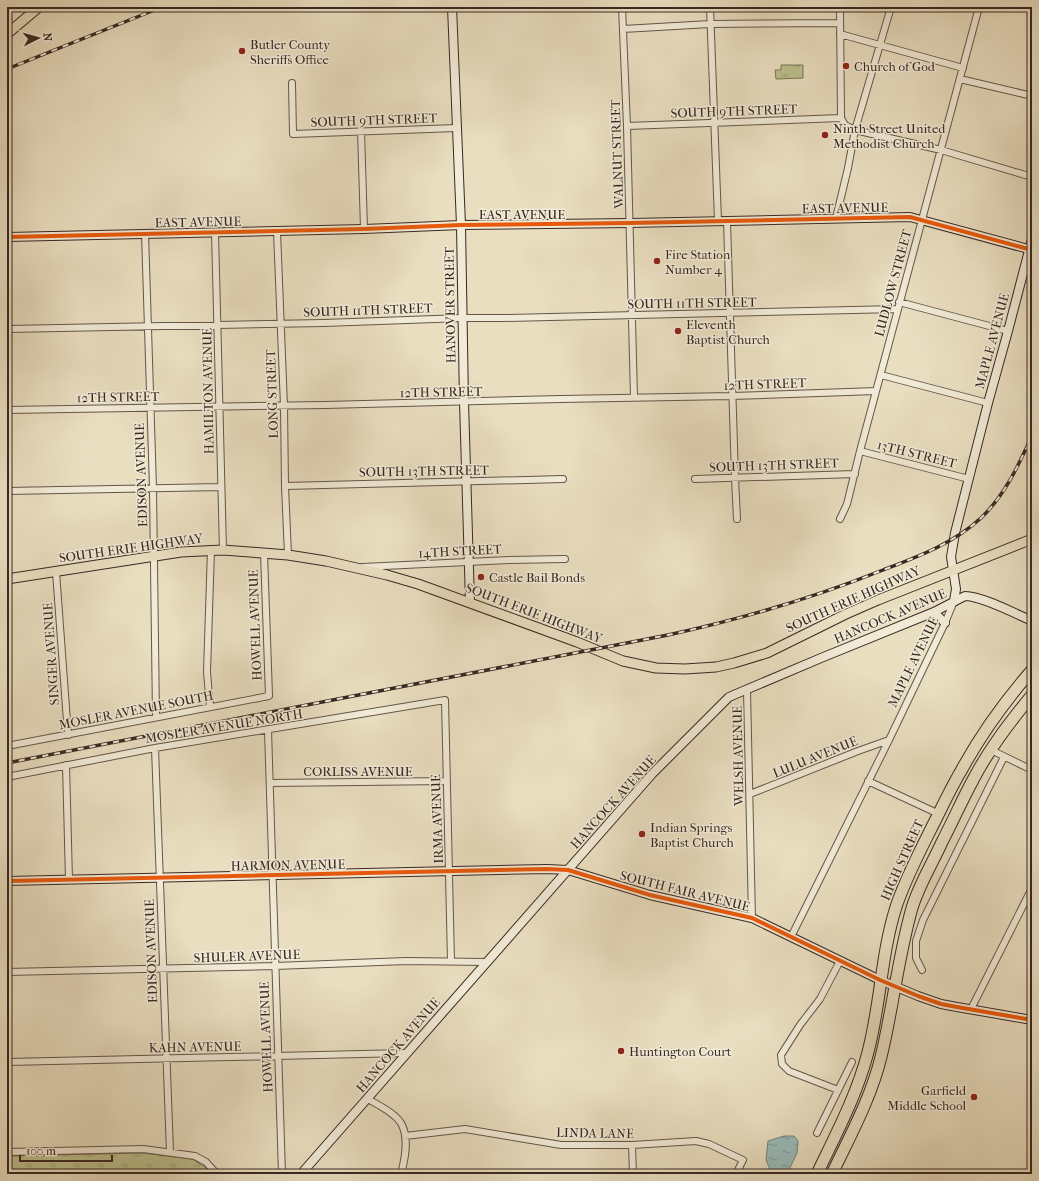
<svg xmlns="http://www.w3.org/2000/svg" width="1039" height="1181" viewBox="0 0 1039 1181" font-family="'IM FELL French Canon',serif">
	<style>
		.park { fill: url(#park-tufts); stroke: #7a7458 }
		.water { fill: url(#water-ripples); stroke: #72807e }
		.lines { fill: none; stroke-linecap: round; stroke-linejoin: round }
		.street-casing { stroke: #64564a; stroke-width: 8 }
		.secondary-casing { stroke: #382823; stroke-width: 10 }
		.primary-casing { stroke: #382823; stroke-width: 11 }
		.highway-casing { stroke: #382823; stroke-width: 13 }
		.street { stroke: #f1ead6; stroke-width: 6 }
		.secondary { stroke: #f1ead6; stroke-width: 8 }
		.primary { stroke: #e9dec0; stroke-width: 9 }
		.highway { stroke: #e9dec0; stroke-width: 11 }
		.rail-casing { stroke: #382823; stroke-width: 3.5 }
		.rail { stroke: #f1ead6; stroke-width: 2; stroke-dasharray: 6; stroke-linecap: butt }
		.cycleway-casing { stroke: #f1ead6; stroke-width: 6 }
		.cycleway { stroke: #e8590c; stroke-width: 4 }
		.poi-dot { fill: #8f2418; stroke: #f1ead6; stroke-width: 1.5 }
		.labels { text-anchor: middle; dominant-baseline: central; stroke-width: 3; stroke-linejoin: round; paint-order: stroke }
		.poi-label { font-size: 13px; fill: #382823; stroke: #f1ead6; text-anchor: start }
		.street-label { font-size: 13px; fill: #382823; stroke: #f1ead6 }
	</style>
	<defs>
		<pattern id="park-tufts" width="24" height="20" patternUnits="userSpaceOnUse"><rect width="24" height="20" fill="#bcc08e"/><path d="M3 7l-1-3M5 7V3M7 7l1-3M15 17l-1-3M17 17v-4M19 17l1-3" fill="none" stroke="#9a9c74"/></pattern>
		<pattern id="water-ripples" width="26" height="14" patternUnits="userSpaceOnUse"><rect width="26" height="14" fill="#99bbba"/><path d="M2 4q2-2 4 0t4 0M15 11q2-2 4 0t4 0" fill="none" stroke="#7e9897"/></pattern>
	</defs>
	<rect width="100%" height="100%" fill="#e9dec0"/>
	<filter id="stains"><feTurbulence type="fractalNoise" baseFrequency=".005" numOctaves="4"/><feColorMatrix values="0 0 0 0 .2 0 0 0 0 .09 0 0 0 0 .02 0 0 0 .5 -.17"/></filter>
	<radialGradient id="worn" r=".72"><stop offset=".6" stop-color="#630" stop-opacity="0"/><stop offset="1" stop-color="#630" stop-opacity=".3"/></radialGradient>
	<path class="park" d="M781 65H803V78L776 79 775 70H781Z
		M143 1153 192 1159 205 1167 212 1174H7V1156Z"/>
	<path class="water" d="M784 1136H794L798 1141 797 1153 787 1174H772L766 1160 768 1141Z"/>
	<g class="lines">
		<g class="street-casing">
			<path id="street" d="M622 7 627 126 634 397
				M710 7 718 221
				M840 7 841 118 845 125 855 130 941 150 1032 177
				M623 29 710 24 840 23
				M840 34 963 68
				M960 79 1032 96
				M292 83 293 134 456 128
				M627 126 841 118
				M361 131 364 229
				M836 218 848 168 855 130 891 7
				M727 221 735 478 737 519
				M277 231 284 406 285 486 288 555
				M215 232 223 550
				M145 233 153 488 156 717
				M899 302 1008 331
				M7 329 324 323 463 318H503L898 309
				M881 375 988 403
				M7 410 325 405 561 399 732 396 876 391
				M860 451 969 479
				M695 479 855 474
				M285 486 563 479
				M7 491 221 487
				M840 519 847 504 860 451 979 7
				M363 567 509 560 565 559
				M56 572 68 735
				M747 690 752 918
				M210 707 207 672 211 550
				M268 730 282 1174
				M7 746 269 696 264 553
				M155 748 170 1152
				M991 750 1032 770
				M66 765 69 880
				M7 777 155 748 445 700 451 961
				M868 781 939 814
				M270 783 447 781
				M750 794 858 751 889 740
				M791 937 889 740 945 623 954 601
				M922 970 916 958V941L923 920 1004 757
				M7 972 275 966 406 961 487 962
				M971 1009 1032 888
				M7 1062C140 1058 273 1057 406 1053
				M838 1090 789 1071 782 1064 781 1055 800 1025 820 999 840 961
				M368 1099C378 1105 397 1114 402 1125 409 1140 405 1159 401 1174
				M817 1133 852 1062
				M405 1136 465 1129 561 1145H632L696 1141 709 1144 743 1160 736 1174
				M632 1145 633 1174
				M7 1152 143 1149 195 1156 206 1162 217 1174"/>
		</g>
		<g class="secondary-casing">
			<path id="secondary" d="M452 7 461 225 464 402 470 602
				M7 237 364 229 461 225 630 223 910 217 1032 250
				M954 601 956 589 951 557 955 533 988 403 1008 331 1032 239
				M934 612 945 623
				M7 881 547 869 568 870 650 895 752 918 880 980 918 996 941 1004 957 1007 1032 1020
				M301 1174 652 774 729 697 821 658 934 612 965 596C982 596 1016 614 1032 621"/>
		</g>
		<g class="primary-casing">
			<path id="primary" d="M7 34 39 7
				M7 579 181 552 223 550 288 555 326 561 387 575 418 584 577 642 623 661 656 668 685 669 716 667 734 663 767 653 846 614 878 600 1032 539"/>
		</g>
		<g class="highway-casing">
			<path id="highway" d="M817 1174C836 1134 857 1095 868 1052 881 1003 881 952 897 904 907 875 922 847 936 819 944 803 952 786 961 771 981 734 1005 701 1032 670
				M832 1174C850 1136 871 1098 881 1057 893 1008 898 957 912 908 919 885 932 864 942 842 953 821 962 800 973 780 989 749 1010 722 1032 695"/>
		</g>
		<use href="#street" class="street"/>
		<use href="#secondary" class="secondary"/>
		<use href="#primary" class="primary"/>
		<use href="#highway" class="highway"/>
		<g class="rail-casing">
			<path id="rail" d="M7 69 162 7
				M7 763 668 635C742 619 813 598 883 570 917 557 953 544 981 518 1005 495 1018 466 1032 436"/>
		</g>
		<use href="#rail" class="rail"/>
		<g class="cycleway-casing">
			<path id="cycleway" d="M7 237 364 229 461 225 630 223 910 217 1032 250
				M7 881 547 869 568 870 650 895 752 918 880 980 918 996 941 1004 957 1007 1032 1020"/>
		</g>
		<use href="#cycleway" class="cycleway"/>
	</g>
	<g class="poi-dot">
		<circle cx="242" cy="51" r="4"/>
		<circle cx="846" cy="66" r="4"/>
		<circle cx="825" cy="135" r="4"/>
		<circle cx="657" cy="261" r="4"/>
		<circle cx="678" cy="331" r="4"/>
		<circle cx="481" cy="577" r="4"/>
		<circle cx="642" cy="834" r="4"/>
		<circle cx="621" cy="1051" r="4"/>
		<circle cx="974" cy="1097" r="4"/>
	</g>
	<g class="labels">
		<g class="poi-label">
			<text x="250" y="44">Butler County<tspan x="250" dy="15">Sheriffs Office</tspan></text>
			<text x="854" y="66">Church of God</text>
			<text x="833" y="128">Ninth Street United<tspan x="833" dy="15">Methodist Church</tspan></text>
			<text x="665" y="254">Fire Station<tspan x="665" dy="15">Number 4</tspan></text>
			<text x="686" y="324">Eleventh<tspan x="686" dy="15">Baptist Church</tspan></text>
			<text x="489" y="577">Castle Bail Bonds</text>
			<text x="650" y="827">Indian Springs<tspan x="650" dy="15">Baptist Church</tspan></text>
			<text x="629" y="1051">Huntington Court</text>
			<text x="966" y="1090" text-anchor="end">Garfield<tspan x="966" dy="15">Middle School</tspan></text>
		</g>
		<g class="street-label">
			<text transform="translate(734 111) rotate(-2)">SOUTH 9TH STREET</text>
			<text transform="translate(374 120) rotate(-2)">SOUTH 9TH STREET</text>
			<text transform="translate(617 154) rotate(-92)">WALNUT STREET</text>
			<text transform="translate(845 208) rotate(-1)">EAST AVENUE</text>
			<text x="522" y="214">EAST AVENUE</text>
			<text transform="translate(198 222) rotate(-1)">EAST AVENUE</text>
			<text transform="translate(893 283) rotate(-75)">LUDLOW STREET</text>
			<text transform="translate(692 303) rotate(-1)">SOUTH 11TH STREET</text>
			<text transform="translate(450 305) rotate(-91)">HANOVER STREET</text>
			<text transform="translate(368 310) rotate(-2)">SOUTH 11TH STREET</text>
			<text transform="translate(992 341) rotate(-75)">MAPLE AVENUE</text>
			<text transform="translate(765 384) rotate(-2)">12TH STREET</text>
			<text transform="translate(208 391) rotate(-91)">HAMILTON AVENUE</text>
			<text transform="translate(441 392) rotate(-1)">12TH STREET</text>
			<text transform="translate(272 394) rotate(-92)">LONG STREET</text>
			<text transform="translate(118 397) rotate(-1)">12TH STREET</text>
			<text transform="translate(917 454) rotate(14)">13TH STREET</text>
			<text transform="translate(774 465) rotate(-2)">SOUTH 13TH STREET</text>
			<text transform="translate(424 471) rotate(-1)">SOUTH 13TH STREET</text>
			<text transform="translate(141 475) rotate(-92)">EDISON AVENUE</text>
			<text transform="translate(131 548) rotate(-8)">SOUTH ERIE HIGHWAY</text>
			<text transform="translate(460 551) rotate(-3)">14TH STREET</text>
			<text transform="translate(853 599) rotate(-24)">SOUTH ERIE HIGHWAY</text>
			<text transform="translate(534 613) rotate(21)">SOUTH ERIE HIGHWAY</text>
			<text transform="translate(890 616) rotate(-23)">HANCOCK AVENUE</text>
			<text transform="translate(255 625) rotate(-92)">HOWELL AVENUE</text>
			<text transform="translate(51 654) rotate(-94)">SINGER AVENUE</text>
			<text transform="translate(913 662) rotate(-64)">MAPLE AVENUE</text>
			<text transform="translate(136 710) rotate(-11)">MOSLER AVENUE SOUTH</text>
			<text transform="translate(224 726) rotate(-9)">MOSLER AVENUE NORTH</text>
			<text transform="translate(738 756) rotate(-91)">WELSH AVENUE</text>
			<text transform="translate(815 757) rotate(-22)">LULU AVENUE</text>
			<text x="358" y="771">CORLISS AVENUE</text>
			<text transform="translate(613 802) rotate(-48)">HANCOCK AVENUE</text>
			<text transform="translate(437 819) rotate(-92)">IRMA AVENUE</text>
			<text transform="translate(902 860) rotate(-66)">HIGH STREET</text>
			<text transform="translate(288 865) rotate(-1)">HARMON AVENUE</text>
			<text transform="translate(685 891) rotate(14)">SOUTH FAIR AVENUE</text>
			<text transform="translate(151 951) rotate(-92)">EDISON AVENUE</text>
			<text transform="translate(247 956) rotate(-2)">SHULER AVENUE</text>
			<text transform="translate(266 1037) rotate(-92)">HOWELL AVENUE</text>
			<text transform="translate(398 1045) rotate(-49)">HANCOCK AVENUE</text>
			<text transform="translate(195 1047) rotate(-1)">KAHN AVENUE</text>
			<text transform="translate(595 1133) rotate(1)">LINDA LANE</text>
		</g>
	</g>
	<rect width="1039" height="1181" fill="none" stroke="#e9dec0" stroke-width="24"/>
	<rect x="8" y="8" width="1023" height="1165" fill="none" stroke="#382823" stroke-width="2"/>
	<rect x="12" y="12" width="1015" height="1157" fill="none" stroke="#382823"/>
	<g transform="translate(38 38) rotate(84)" stroke="#f1ead6" stroke-width="3" paint-order="stroke">
	<path d="M0-3L7 15L0 10L-7 15Z" fill="#382823"/>
	<text y="-6" font-size="11" font-weight="bold" text-anchor="middle" fill="#382823">N</text>
	</g>
	<path d="M20 1155v6h92v-6" fill="none" stroke="#382823" stroke-width="2"/>
	<text x="26" y="1155" font-size="12" fill="#382823" stroke="#f1ead6" stroke-width="3" paint-order="stroke">100 m</text>
	<rect width="100%" height="100%" filter="url(#stains)"/>
	<rect width="100%" height="100%" fill="url(#worn)"/>
</svg>
